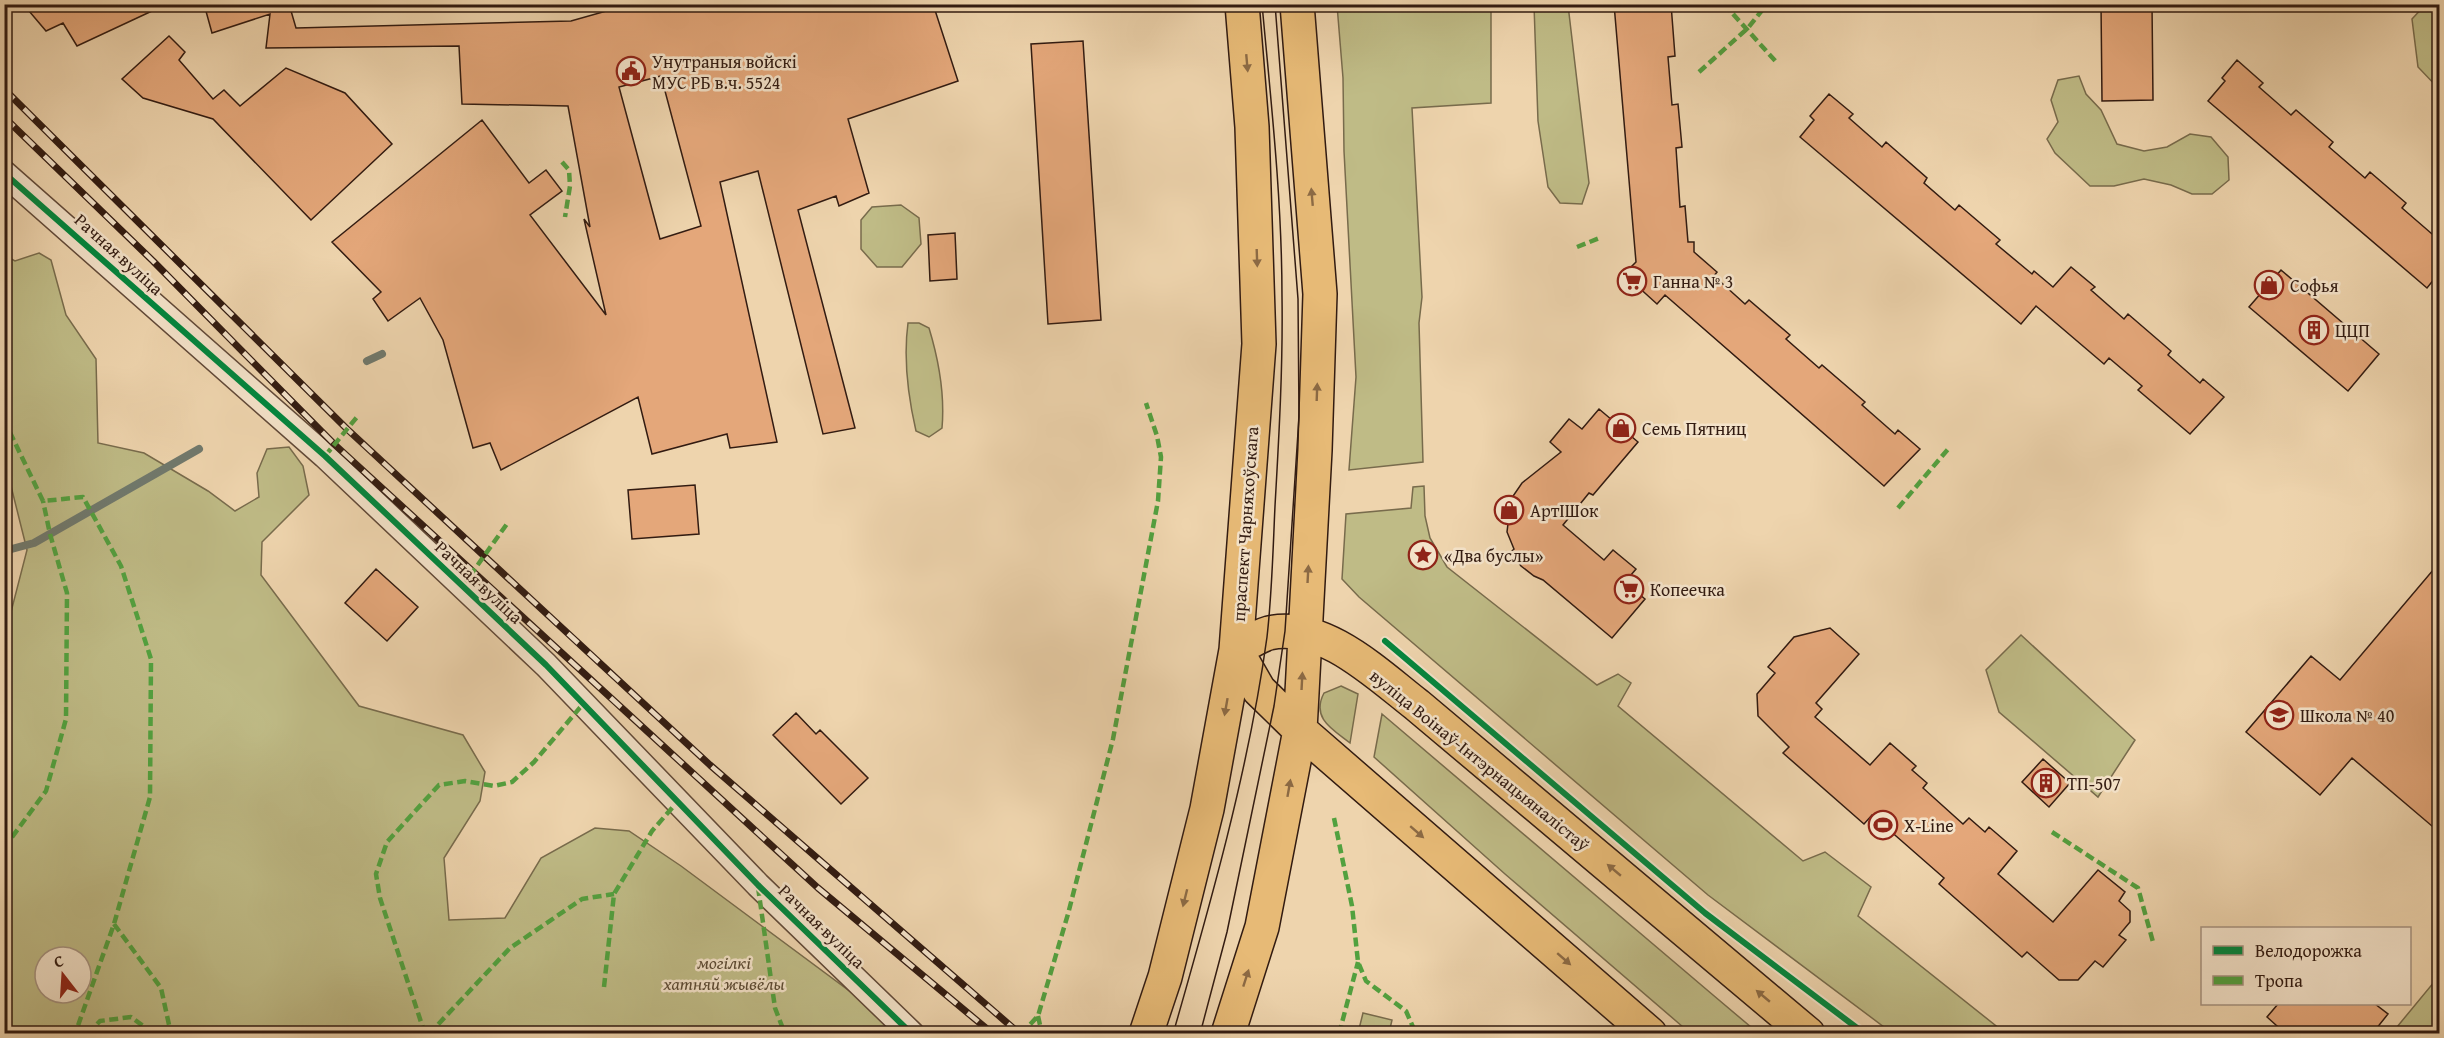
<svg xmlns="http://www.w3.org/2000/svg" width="2444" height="1038" viewBox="0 0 2444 1038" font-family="'Gentium Book Plus',serif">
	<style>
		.green { fill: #bfbb86; stroke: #786b4c; stroke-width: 1.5; fill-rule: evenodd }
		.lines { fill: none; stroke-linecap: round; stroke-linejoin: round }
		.stream { stroke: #70796d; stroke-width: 8 }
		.building { fill: #e4a77a; stroke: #321b11; stroke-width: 1.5; fill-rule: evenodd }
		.street-casing { stroke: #614938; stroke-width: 27 }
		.primary-casing { stroke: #321b11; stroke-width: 36 }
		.street { stroke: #f4e3ca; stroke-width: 24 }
		.primary { stroke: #e7ba76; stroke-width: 33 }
		.tram { stroke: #321b11; stroke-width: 1.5 }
		.rail-casing { stroke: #321b11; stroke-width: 7 }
		.rail { stroke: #f4e3ca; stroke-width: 4.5; stroke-dasharray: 14; stroke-linecap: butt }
		.quiet { stroke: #52a13f; stroke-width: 4.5; stroke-dasharray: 9 4.5; stroke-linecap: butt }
		.cycleway-casing { stroke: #f4e3ca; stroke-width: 10 }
		.cycleway { stroke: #00873e; stroke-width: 6 }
		.oneway { fill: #8c6a44 }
		.labels { text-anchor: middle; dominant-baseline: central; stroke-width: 5; stroke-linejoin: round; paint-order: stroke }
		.poi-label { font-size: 18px; fill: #321b11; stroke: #f4e3ca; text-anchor: start }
		.street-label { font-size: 18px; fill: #321b11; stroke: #f4e3ca }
		.park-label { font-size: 18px; font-style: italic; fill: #5c4b34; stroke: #f4e3ca }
	</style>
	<rect width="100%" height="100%" fill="#eed4ad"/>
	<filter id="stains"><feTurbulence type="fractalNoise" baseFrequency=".00333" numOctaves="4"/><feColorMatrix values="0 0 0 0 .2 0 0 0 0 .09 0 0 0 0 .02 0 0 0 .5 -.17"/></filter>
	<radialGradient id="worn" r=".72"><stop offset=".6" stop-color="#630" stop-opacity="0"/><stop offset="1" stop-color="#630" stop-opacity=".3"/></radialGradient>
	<path class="green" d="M1337 5H1491V103L1412 108 1422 297 1419 323 1423 462 1349 470 1356 377 1344 151 1343 78Z
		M1534 5H1568L1589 183 1582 204 1560 203 1548 187 1538 121Z
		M2425 5H2439V89L2418 67 2412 19Z
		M2079 76 2086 94 2101 110 2117 144 2144 151 2167 147 2190 134 2211 137 2228 157 2229 180 2212 194H2192L2171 185 2144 179 2114 186H2090L2055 153 2047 139 2058 122 2051 100 2058 80Z
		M901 205 919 218 921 244 902 267H877L861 249V220L872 207Z
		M39 253 51 260 66 315 96 359 98 443 144 453 208 491 235 511 259 497 257 473 267 449 289 447 303 466 309 495 262 542 261 575 359 706 463 735 485 772 480 801 444 858 449 920 505 918 541 858 595 828 629 831 681 866 894 1024 901 1033H5L4 639 27 550 5 462 4 255 15 261ZM45 957H81V993H45Z
		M908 323H919L929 328C939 361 945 394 942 428L929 437 916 431C908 396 903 360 908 323Z
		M1424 486 1425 516 1430 538 1447 567 1597 685 1618 674 1631 683 1618 706 1803 861 1825 852 1871 887 1858 916 2005 1033H1892L1708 895 1359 597 1342 579 1346 514 1411 508 1413 487Z
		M2021 635 2135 740 2098 797 1999 712 1986 670Z
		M1341 686 1358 694 1350 743C1332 729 1311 718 1324 693Z
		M1382 714 1713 995 1758 1033H1691L1683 1027 1505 874 1374 757Z
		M2439 976V1029L2436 1033H2392Z
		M1363 1013 1392 1020 1389 1033H1358Z"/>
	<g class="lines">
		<path class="stream" d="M367 361 382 354
			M4 551 34 543 199 449"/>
	</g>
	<path class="building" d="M42 4H167L77 46 63 23 46 31 29 11Z
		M204 4H289L296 28 571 21 631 4H933L958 81 848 119 869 193 839 206 836 196 798 210 855 428 823 434 758 171 720 182 777 442 730 448 727 434 652 454 638 397 501 470 490 443 473 448 443 340 420 298 388 321 373 299 381 292 332 242 482 120 529 183 546 170 562 191 530 215 606 315 584 219 590 227 568 106 462 104 459 46 266 48 270 14 212 33ZM661 76 701 226 660 239 619 87Z
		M1614 4H1671L1675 56 1668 57 1672 105 1678 104 1682 147 1676 148 1680 207 1685 206 1688 242H1694V252L1717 272 1714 276 1745 304 1749 300 1790 335 1786 339 1819 368 1822 365 1865 402 1862 405 1895 434 1898 430 1920 449 1884 486 1665 295 1657 304 1624 274 1636 262Z
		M2101 4H2152L2153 100 2102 101Z
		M169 36 185 52 179 60 213 99 224 90 240 106 286 68 345 93 392 144 311 220 213 119 143 98 122 79Z
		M1083 41 1101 320 1048 324 1031 44Z
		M2237 60 2263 83 2259 87 2291 115 2296 110 2333 142 2329 147 2365 178 2370 172 2406 203 2402 208 2439 240V273L2427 288 2208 101 2225 81 2222 78Z
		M1829 94 1853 114 1849 118 1882 147 1886 142 1927 178 1924 183 1955 210 1959 205 2000 240 1996 244 2032 274 2034 271 2053 287 2071 267 2095 287 2091 290 2124 319 2128 314 2171 351 2168 355 2200 383 2203 379 2224 397 2190 434 2138 390 2142 386 2109 358 2104 364 2036 306 2021 324 1800 137 1814 120 1810 116Z
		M955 233 957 279 930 281 928 235Z
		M2281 270 2379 354 2348 391 2249 307Z
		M1599 409 1638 442 1593 495 1589 493 1563 525 1604 560 1613 550 1636 569 1625 582 1645 599 1612 638 1543 580 1534 576 1521 566 1511 552 1514 549 1507 532 1511 499 1522 483 1561 452 1550 442 1569 419 1582 429Z
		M695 485 699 534 632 539 628 490Z
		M2439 563V832L2352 758 2320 795 2246 732 2311 656 2340 680Z
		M376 569 418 607 387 641 345 603Z
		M1830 628 1859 654 1816 703 1822 709 1815 717 1870 765 1890 743 1916 766 1912 770 1927 783 1923 788 1963 824 1969 818 1985 832 1989 827 2017 851 1998 874 2053 922 2098 870 2125 892 2119 901 2130 911V922L2119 935 2126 940 2103 967 2095 961 2078 980H2059L2027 952 2022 957 1939 884 1944 878 1872 815 1864 824 1783 753 1789 747 1758 716 1757 694 1775 673 1768 667 1794 637Z
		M796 713 816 734 820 730 868 778 841 804 773 735Z
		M2043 759 2070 783 2049 807 2022 782Z
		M2278 1004H2375L2388 1014 2372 1034H2286L2267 1017Z"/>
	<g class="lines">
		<g class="street-casing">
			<path id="street" d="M4 173 325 456 546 665 758 885 912 1034"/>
		</g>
		<g class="primary-casing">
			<path id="primary" d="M1236 650C1246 644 1258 636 1269 633 1323 621 1377 674 1417 705L1808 1034
				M1236 650 1259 690 1300 730 1650 1034
				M1146 1034 1165 977 1207 809 1236 650 1259 344 1252 127 1242 4
				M1228 1034 1262 927 1300 730 1315 450 1320 294 1297 4"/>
		</g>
		<use href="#street" class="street"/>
		<use href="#primary" class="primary"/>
		<path class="tram" d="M1173 1034C1210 905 1249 769 1267 637 1272 594 1273 549 1275 506 1279 436 1283 367 1282 297 1282 199 1271 102 1262 4
			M1200 1034 1227 932 1274 706 1285 631 1299 417 1298 299 1275 4"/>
		<g class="rail-casing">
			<path id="rail" d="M4 89 347 429 710 765 1020 1034
				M4 117 153 261 334 444 818 888 993 1034"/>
		</g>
		<use href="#rail" class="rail"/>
		<path class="quiet" d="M1724 4 1778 64
			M1699 72 1748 28 1767 4
			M562 162 569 170 570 186 565 217
			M1577 247 1602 237
			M4 420 43 501 83 497 121 566 151 659 150 797 114 924 75 1034
			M325 456 357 417
			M1898 508 1949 448
			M462 587 509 521
			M1334 818 1352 906 1358 962 1366 981 1406 1011 1416 1034
			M2052 832 2138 888 2153 942
			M4 848 46 791 66 719 67 593 50 534 43 501
			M758 887 775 1008 785 1034
			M114 924 161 988 171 1034
			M604 987 614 894 652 831 678 801
			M1038 1016 1042 1034
			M88 1034 100 1021 131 1017 154 1034
			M425 1034 380 898 376 874 387 842 439 785 465 781 494 786 512 782 534 762 583 704
			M429 1034 510 948 582 899 614 894
			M1021 1034 1038 1016 1068 914 1113 739 1158 501 1161 457 1157 436 1146 403
			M1339 1034 1358 962"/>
		<g class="cycleway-casing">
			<path id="cycleway" d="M4 173 325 456 546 665 758 885 912 1034
				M1385 641 1705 913 1865 1034"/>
		</g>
		<use href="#cycleway" class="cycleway"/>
	</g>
	<defs><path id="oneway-solid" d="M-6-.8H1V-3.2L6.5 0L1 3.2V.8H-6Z" transform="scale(1.5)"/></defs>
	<g class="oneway">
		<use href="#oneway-solid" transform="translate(1247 63) rotate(85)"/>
		<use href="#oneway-solid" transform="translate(1312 197) rotate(-95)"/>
		<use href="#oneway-solid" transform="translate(1257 258) rotate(88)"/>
		<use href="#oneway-solid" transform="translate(1317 392) rotate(-88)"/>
		<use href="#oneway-solid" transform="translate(1308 574) rotate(-87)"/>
		<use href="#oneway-solid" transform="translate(1302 681) rotate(-87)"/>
		<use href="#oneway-solid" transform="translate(1226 707) rotate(100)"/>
		<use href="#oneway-solid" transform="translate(1289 788) rotate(-80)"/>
		<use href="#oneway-solid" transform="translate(1417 832) rotate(41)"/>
		<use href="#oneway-solid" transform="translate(1614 870) rotate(-140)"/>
		<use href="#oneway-solid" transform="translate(1185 898) rotate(104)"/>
		<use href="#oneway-solid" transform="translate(1564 959) rotate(41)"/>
		<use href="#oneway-solid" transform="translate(1246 978) rotate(-72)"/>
		<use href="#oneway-solid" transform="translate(1763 996) rotate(-140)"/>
	</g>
	<defs>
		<g id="civic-ring" transform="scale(1.5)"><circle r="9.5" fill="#f4e3ca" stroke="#8f2418" stroke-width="1.5"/><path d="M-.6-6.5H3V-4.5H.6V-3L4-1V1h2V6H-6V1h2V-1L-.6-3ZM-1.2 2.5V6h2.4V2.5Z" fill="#8f2418"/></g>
		<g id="supermarket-ring" transform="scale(1.5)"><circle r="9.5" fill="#f4e3ca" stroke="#8f2418" stroke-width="1.5"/><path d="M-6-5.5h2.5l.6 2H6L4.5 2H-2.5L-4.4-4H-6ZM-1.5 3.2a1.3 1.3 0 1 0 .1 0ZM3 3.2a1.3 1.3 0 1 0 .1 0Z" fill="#8f2418"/></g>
		<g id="shop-ring" transform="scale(1.5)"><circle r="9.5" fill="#f4e3ca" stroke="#8f2418" stroke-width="1.5"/><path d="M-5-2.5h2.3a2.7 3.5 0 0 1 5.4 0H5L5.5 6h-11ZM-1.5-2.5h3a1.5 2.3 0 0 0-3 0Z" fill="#8f2418"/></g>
		<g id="building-ring" transform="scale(1.5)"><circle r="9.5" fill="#f4e3ca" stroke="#8f2418" stroke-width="1.5"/><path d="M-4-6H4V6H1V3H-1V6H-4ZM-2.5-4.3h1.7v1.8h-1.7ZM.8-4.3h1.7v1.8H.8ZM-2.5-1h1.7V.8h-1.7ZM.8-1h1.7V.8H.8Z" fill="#8f2418"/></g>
		<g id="sight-ring" transform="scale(1.5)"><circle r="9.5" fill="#f4e3ca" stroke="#8f2418" stroke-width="1.5"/><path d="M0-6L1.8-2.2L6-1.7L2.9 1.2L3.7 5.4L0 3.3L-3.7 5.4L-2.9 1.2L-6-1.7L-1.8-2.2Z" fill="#8f2418"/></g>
		<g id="school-ring" transform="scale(1.5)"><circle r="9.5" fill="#f4e3ca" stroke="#8f2418" stroke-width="1.5"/><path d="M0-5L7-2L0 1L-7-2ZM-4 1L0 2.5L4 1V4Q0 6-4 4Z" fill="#8f2418"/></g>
		<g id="stadium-ring" transform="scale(1.5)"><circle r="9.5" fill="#f4e3ca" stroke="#8f2418" stroke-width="1.5"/><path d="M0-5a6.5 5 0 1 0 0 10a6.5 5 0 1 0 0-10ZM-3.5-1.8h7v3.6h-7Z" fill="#8f2418"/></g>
	</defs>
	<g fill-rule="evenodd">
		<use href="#civic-ring" x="631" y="71"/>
		<use href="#supermarket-ring" x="1632" y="281"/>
		<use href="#shop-ring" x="2269" y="285"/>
		<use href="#building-ring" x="2314" y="330"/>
		<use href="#shop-ring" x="1621" y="428"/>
		<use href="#shop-ring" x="1509" y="510"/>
		<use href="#sight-ring" x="1423" y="555"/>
		<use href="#supermarket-ring" x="1629" y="589"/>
		<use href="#school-ring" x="2279" y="715"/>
		<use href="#building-ring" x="2046" y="783"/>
		<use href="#stadium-ring" x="1883" y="825"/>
	</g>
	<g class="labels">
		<g class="poi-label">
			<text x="652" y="61">Унутраныя войскі<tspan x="652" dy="21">МУС РБ в.ч. 5524</tspan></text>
			<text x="1653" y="281">Ганна № 3</text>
			<text x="2290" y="285">Софья</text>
			<text x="2335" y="330">ЦЦП</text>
			<text x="1642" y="428">Семь Пятниц</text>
			<text x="1530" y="510">АртIШок</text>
			<text x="1444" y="555">«Два буслы»</text>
			<text x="1650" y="589">Копеечка</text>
			<text x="2300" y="715">Школа № 40</text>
			<text x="2067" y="783">ТП-507</text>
			<text x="1904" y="825">X-Line</text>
		</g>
		<g class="street-label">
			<text transform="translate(119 254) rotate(42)">Рачная вуліца</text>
			<text transform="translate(1245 524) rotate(-86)">праспект Чарняхоўскага</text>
			<text transform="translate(479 582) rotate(43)">Рачная вуліца</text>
			<text transform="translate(1480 760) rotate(39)">вуліца Воінаў-Інтэрнацыяналістаў</text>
			<text transform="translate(822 926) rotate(44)">Рачная вуліца</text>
		</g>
		<g class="park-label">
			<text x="724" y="962">могілкі<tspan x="724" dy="21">хатняй жывёлы</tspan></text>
		</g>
	</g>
	<rect width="2444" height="1038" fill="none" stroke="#eed4ad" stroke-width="24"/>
	<rect x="6" y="6" width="2432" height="1026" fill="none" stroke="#321b11" stroke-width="3"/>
	<rect x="12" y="12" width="2420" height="1014" fill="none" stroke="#321b11" stroke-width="1.5"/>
	<rect x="2201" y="927" width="210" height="78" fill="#f4e3ca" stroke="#a69380" stroke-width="1.5"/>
	<rect x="2213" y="946" width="30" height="9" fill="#00873e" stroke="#a69380" stroke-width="1.5"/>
	<text x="2255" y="957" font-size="18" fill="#321b11">Велодорожка</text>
	<rect x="2213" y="976" width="30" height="9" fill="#52a13f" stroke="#a69380" stroke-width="1.5"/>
	<text x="2255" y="987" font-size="18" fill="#321b11">Тропа</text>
	<g transform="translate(63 975) rotate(343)"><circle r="28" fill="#f4e3ca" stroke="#a69380" stroke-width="1.5"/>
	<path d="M0-4.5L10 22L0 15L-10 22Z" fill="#8f2418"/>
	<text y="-9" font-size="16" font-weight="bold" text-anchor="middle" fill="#321b11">С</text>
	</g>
	<rect width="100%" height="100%" filter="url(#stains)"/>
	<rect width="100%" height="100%" fill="url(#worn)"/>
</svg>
